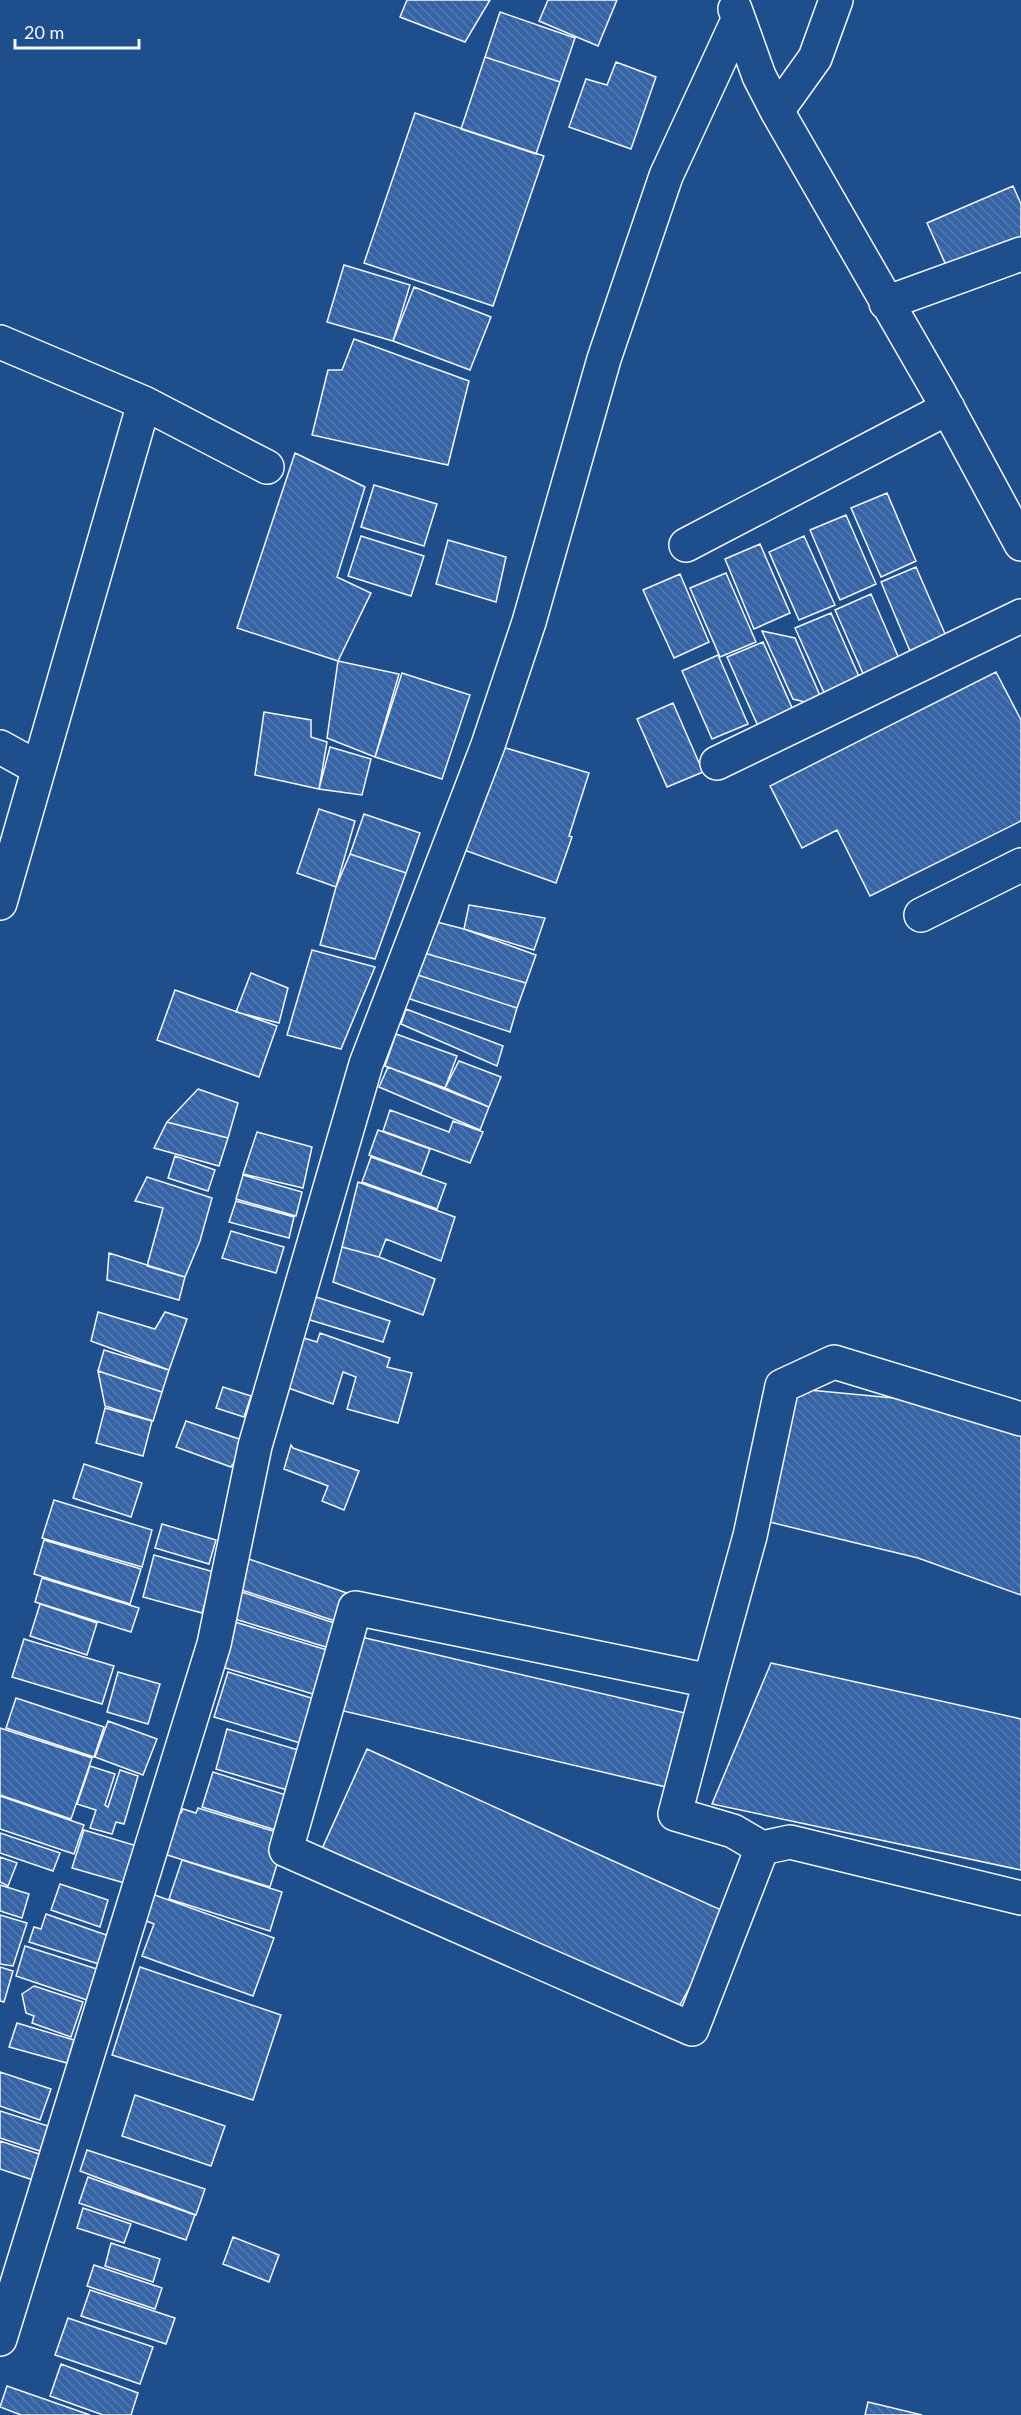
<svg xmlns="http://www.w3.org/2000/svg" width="1021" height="2415" viewBox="0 0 1021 2415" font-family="Lato,sans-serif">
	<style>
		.building { fill: url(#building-back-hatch); stroke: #f2f6ff; stroke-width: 1.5 }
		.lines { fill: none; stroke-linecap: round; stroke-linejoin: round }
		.minor-casing { stroke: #f2f6ff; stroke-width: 36 }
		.minor { stroke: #1f4e8c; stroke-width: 33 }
	</style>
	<defs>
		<pattern id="building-back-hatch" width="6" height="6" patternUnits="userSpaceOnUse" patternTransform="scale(1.5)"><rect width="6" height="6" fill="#3563a3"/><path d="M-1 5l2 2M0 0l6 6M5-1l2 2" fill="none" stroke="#537ab1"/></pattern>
	</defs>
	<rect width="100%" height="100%" fill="#1f4e8c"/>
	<path class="building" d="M407 0H490L465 42 400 17Z
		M548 0H617L598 46 539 21Z
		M500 12 575 38 560 82 485 57Z
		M485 57 560 82 536 154 461 129Z
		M616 62 656 77 631 149 569 127 586 79 607 85Z
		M415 113 544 156 493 306 364 263Z
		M1013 186 1021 204V244L950 274 927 223Z
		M344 265 410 285 393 341 327 322Z
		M414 287 491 317 470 370 393 341Z
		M354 339 469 381 448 465 312 435 328 370H342Z
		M295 453 365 487 337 577 371 593 338 661 237 628Z
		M374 485 437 504 424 546 361 527Z
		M887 493 916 561 881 577 851 508Z
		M846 515 876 584 840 600 810 530Z
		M361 536 424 556 411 596 348 576Z
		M804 536 835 605 799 620 769 552Z
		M448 540 506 557 496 602 436 584Z
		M760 544 790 613 754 629 725 559Z
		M916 567 946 636 910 651 881 582Z
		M726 573 756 642 720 657 690 588Z
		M680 574 709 642 674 658 643 590Z
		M871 594 901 663 865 678 835 610Z
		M831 613 861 681 826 697 795 628Z
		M762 631 795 638 825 707 793 699Z
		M763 642 793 710 758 726 727 657Z
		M718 655 748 724 712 739 682 671Z
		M338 661 399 674 375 757 327 738Z
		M996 672 1021 720V821L870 896 837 830 802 848 770 786Z
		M402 673 470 695 442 779 375 757Z
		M673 703 703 772 667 787 637 719Z
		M264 712 311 720V737L327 742 319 789 255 775Z
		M496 745 589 773 569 836 572 837 556 883 456 847Z
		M330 747 371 759 362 795 319 789Z
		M319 809 355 821 336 887 297 873Z
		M364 814 420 833 406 873 350 854Z
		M350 854 406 873 375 959 320 945 336 887Z
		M469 905 545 918 534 950 464 929Z
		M433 921 464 929 536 955 526 983 421 952Z
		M312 950 375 967 341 1049 287 1035Z
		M421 952 526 983 517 1008 415 974Z
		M251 973 288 988 279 1023 236 1012Z
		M415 974 517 1008 510 1032 407 998Z
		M175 990 277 1026 259 1077 157 1040Z
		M406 1009 503 1046 497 1066 401 1024Z
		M396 1034 457 1056 445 1088 385 1066Z
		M459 1061 501 1077 489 1107 445 1088Z
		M388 1067 489 1107 480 1130 379 1087Z
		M198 1089 238 1103 228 1138 167 1122Z
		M390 1110 449 1132 453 1121 483 1132 470 1163 383 1131Z
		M167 1122 228 1138 219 1166 154 1148Z
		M378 1130 430 1149 421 1174 369 1155Z
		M257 1132 312 1147 303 1188 243 1174Z
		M175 1156 215 1170 208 1191 168 1178Z
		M371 1157 446 1184 437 1209 362 1182Z
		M243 1175 302 1192 296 1216 236 1199Z
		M147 1177 212 1198 200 1241 185 1277 147 1266 163 1208 135 1201Z
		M358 1182 455 1217 441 1261 386 1239 379 1257 342 1247Z
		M236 1201 294 1217 289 1238 229 1222Z
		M231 1231 284 1247 276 1273 222 1258Z
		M342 1247 379 1257 435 1279 423 1315 333 1282Z
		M109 1253 185 1277 179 1300 107 1280Z
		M307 1294 390 1321 383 1342 300 1317Z
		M98 1312 155 1329 165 1312 187 1319 169 1370 91 1341Z
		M320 1333 390 1358 387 1367 412 1373 398 1423 347 1409 356 1377 343 1372 333 1404 280 1385 297 1336 317 1342Z
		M104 1350 169 1370 162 1392 98 1371Z
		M98 1371 162 1392 153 1421 105 1406Z
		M223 1387 251 1396 244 1417 216 1408Z
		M788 1388 936 1402 1021 1429V1595L918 1558 761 1520Z
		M105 1408 152 1421 143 1456 96 1443Z
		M186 1421 248 1442 231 1467 176 1447Z
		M291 1445 293 1448 359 1471 344 1510 322 1501 328 1486 284 1469Z
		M84 1464 142 1483 131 1517 73 1498Z
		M54 1500 152 1530 142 1567 42 1538Z
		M162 1524 216 1540 209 1564 155 1548Z
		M44 1540 141 1569 130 1604 34 1574Z
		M154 1555 214 1572 202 1613 143 1597Z
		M249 1559 347 1593 338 1622 239 1589Z
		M42 1578 139 1608 131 1632 35 1602Z
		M239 1591 337 1624 329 1648 235 1619Z
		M40 1604 97 1623 87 1655 30 1636Z
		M235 1622 327 1650 313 1694 222 1667Z
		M357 1636 685 1713 666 1787 331 1708Z
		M24 1639 114 1666 102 1704 12 1677Z
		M771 1663 1021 1719V1870L712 1804Z
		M118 1672 160 1684 148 1724 107 1712Z
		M228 1672 324 1702 310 1746 214 1717Z
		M16 1698 104 1727 94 1757 6 1728Z
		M108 1721 157 1739 143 1775 95 1757Z
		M0 1728 92 1758 71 1819 0 1795Z
		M227 1729 312 1754 301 1794 216 1769Z
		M367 1749 730 1914 676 2012 321 1851Z
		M90 1766 115 1774 105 1805 108 1807 120 1770 138 1776 124 1824 116 1822 112 1834 90 1828 96 1810 77 1804Z
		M213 1772 292 1797 282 1832 202 1807Z
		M0 1796 84 1825 74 1854 0 1829Z
		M198 1808 286 1835 270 1887 164 1854 178 1811 181 1813 183 1809 196 1813Z
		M84 1830 140 1847 128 1884 72 1868Z
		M0 1833 60 1853 53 1871 0 1853Z
		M0 1857 17 1863 8 1886 0 1882Z
		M182 1860 282 1892 270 1931 169 1899Z
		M60 1884 108 1900 100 1927 51 1910Z
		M0 1885 29 1894 22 1918 0 1911Z
		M152 1894 274 1938 253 1996 142 1956 154 1924 144 1920Z
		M46 1914 112 1937 102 1965 29 1942 34 1927 41 1929Z
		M0 1915 27 1923 13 1966 0 1964Z
		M25 1946 103 1971 93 2002 16 1976Z
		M0 1967 13 1971 4 2002 0 2001Z
		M140 1967 281 2015 253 2100 112 2055Z
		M34 1986 83 2002 71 2037 32 2023 34 2016 26 2013 22 1994Z
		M17 2023 74 2040 67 2063 9 2047Z
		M0 2072 51 2089 40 2120 0 2106Z
		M135 2095 225 2126 211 2166 122 2136Z
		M0 2111 48 2126 40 2151 0 2138Z
		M0 2141 45 2156 36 2181 0 2169Z
		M87 2150 205 2189 196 2215 80 2171Z
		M88 2177 195 2215 186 2240 79 2203Z
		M83 2208 131 2224 124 2243 77 2228Z
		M233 2237 279 2255 269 2282 223 2264Z
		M111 2243 160 2259 153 2282 105 2266Z
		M94 2265 162 2288 155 2309 87 2286Z
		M90 2290 175 2318 166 2344 81 2316Z
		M68 2318 153 2347 140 2384 55 2355Z
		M61 2364 138 2393 131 2415H103L50 2396Z
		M7 2386 90 2415H21L0 2407Z
		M868 2402 922 2415H865Z"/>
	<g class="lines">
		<g class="minor-casing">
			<path id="minor" d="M735 9 759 76 777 111 940 394 1021 544
				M777 111 815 58 836 0
				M886 303 1021 254
				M0 342 144 403 267 467
				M686 545 948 408
				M0 747 38 768
				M717 763 1021 616
				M0 903 144 403
				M921 915 1021 865
				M1021 1419 834 1362 782 1386 750 1536 710 1681 355 1608 286 1850 692 2029 762 1848 790 1842 1021 1898
				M710 1681 675 1814 733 1831 762 1848
				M0 2339 214 1644 255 1446 366 1064 488 745 529 622 604 359 666 176 738 20"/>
		</g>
		<use href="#minor" class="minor"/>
	</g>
	<path d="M15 39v9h124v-9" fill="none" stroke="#f2f6ff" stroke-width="3"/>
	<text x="24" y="39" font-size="18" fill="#f2f6ff" stroke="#1f4e8c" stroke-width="4.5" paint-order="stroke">20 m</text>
</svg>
